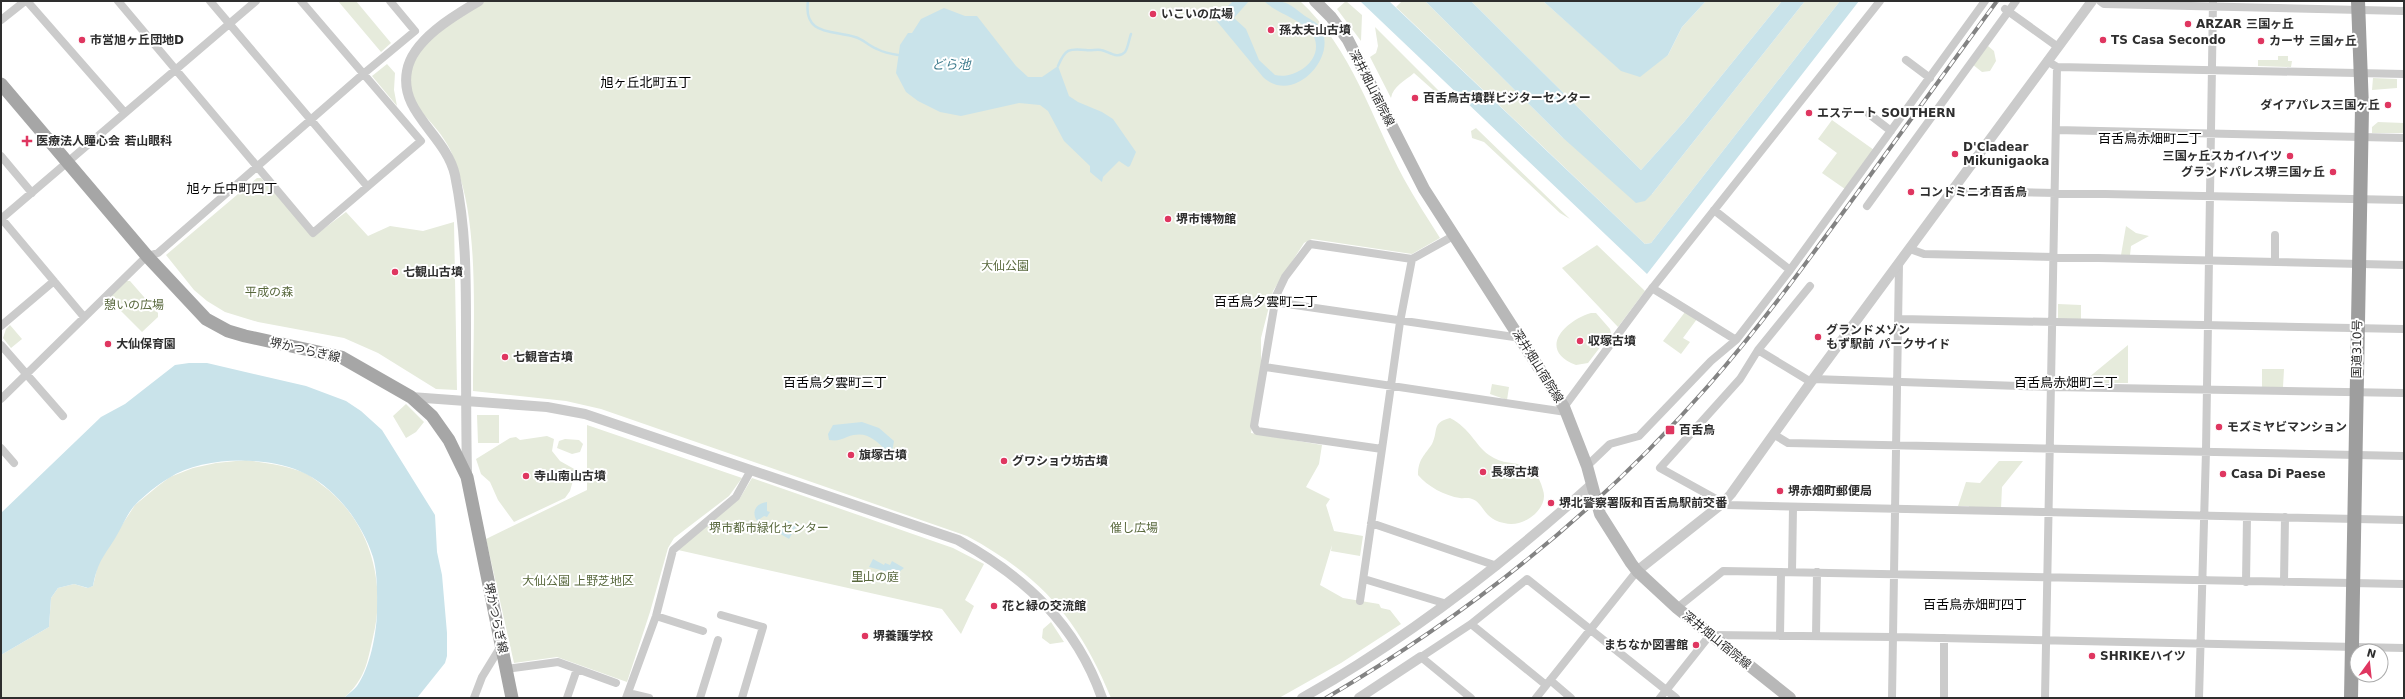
<svg xmlns="http://www.w3.org/2000/svg" width="2405" height="699" viewBox="0 0 2405 699" font-family="'DejaVu Sans','Noto Sans JP',sans-serif">
	<style>
		.green { fill: #e6ebdc }
		.water { fill: #c9e3ea }
		.lines { fill: none; stroke-linecap: round; stroke-linejoin: round }
		.stream { stroke: #c9e3ea; stroke-width: 2.5 }
		.minor { stroke: #cbcbcb; stroke-width: 8 }
		.tertiary { stroke: #cbcbcb; stroke-width: 10 }
		.secondary { stroke: #b8b8b8; stroke-width: 12 }
		.primary { stroke: #a6a6a6; stroke-width: 13 }
		.trunk { stroke: #9e9e9e; stroke-width: 14 }
		.rail-casing { stroke: #838383; stroke-width: 4 }
		.rail { stroke: #fff; stroke-width: 2.5; stroke-dasharray: 8; stroke-linecap: butt }
		.poi-dot { fill: #df3660; stroke: #fff; stroke-width: 1.5 }
		.labels { text-anchor: middle; dominant-baseline: central; stroke-width: 4; stroke-linejoin: round; paint-order: stroke }
		.poi-label { font-size: 12px; font-weight: bold; fill: #2e2e2e; stroke: #fff; text-anchor: start }
		.street-label { font-size: 12px; fill: #2e2e2e; stroke: #fff }
		.park-label { font-size: 12px; fill: #58683d; stroke: #fff }
		.water-label { font-size: 13px; font-style: italic; fill: #3f7c8d; stroke: #fff }
		.neighbourhood-label { font-size: 13px; fill: #000; stroke: #fff }
	</style>
	<rect width="100%" height="100%" fill="#fff"/>
	<path class="green" d="M338 1H356L391 43 381 52Z
		M484 1H1300C1352 49 1371 117 1404 179 1415 199 1428 219 1440 238L1412 254 1312 239 1304 243 1273 291 1261 338V366L1251 433 1322 445 1319 464 1306 487 1330 499 1326 505 1334 531 1332 542 1334 531 1363 536 1360 556 1331 551 1332 545 1320 585 1343 598 1379 604 1381 608 1390 610 1401 624 1341 663 1279 698H1111C1079 620 1041 576 967 536L601 409 566 401 473 391C473 327 480 225 456 166 454 159 451 150 447 144 431 116 407 109 410 72 410 67 414 62 416 58 432 30 457 16 484 1Z
		M1346 1 1362 15 1361 41 1337 9Z
		M1402 1H1425L1562 137 1652 194 1805 1H1840L1651 243 1645 244 1396 7Z
		M1471 1H1543L1621 70 1668 55 1682 27 1706 1H1782L1684 122 1641 170Z
		M1375 27 1443 95 1441 97 1414 73C1405 81 1393 86 1391 98L1370 57 1376 53 1378 46Z
		M1988 46 1994 51 1996 61 1990 71 1982 72 1972 64Z
		M2278 56H2288V61H2292L2291 67 2258 66V60H2278Z
		M387 64 395 73 394 90 397 106 372 76Z
		M2373 78 2397 79V88L2372 90Z
		M1832 120 1874 150 1845 189 1822 173 1837 153 1818 139Z
		M2378 122 2404 123V133H2372V127Z
		M1476 128 1570 219 1560 213 1484 142 1472 138 1471 131Z
		M257 178H261L314 236 346 212 368 236 390 226 423 231 454 222 457 390 436 389 378 353 344 338 258 322 225 312 207 301 194 290 166 255Z
		M2126 226 2136 233 2149 236 2131 246 2130 255H2121Z
		M1597 245 1645 291 1618 327 1562 268Z
		M126 281H130L158 313V317L142 332 108 298Z
		M2058 304 2081 305V319H2058Z
		M1685 312 1697 319 1683 338 1690 342 1681 354 1663 341Z
		M1591 313H1596L1610 329 1611 333 1588 363 1576 365C1537 350 1564 321 1591 313Z
		M10 325 22 339 11 348 3 338 6 329Z
		M2128 345V383H2082Z
		M2262 369H2284L2283 387H2262Z
		M1492 384 1509 387 1507 400 1490 394Z
		M406 404 424 422 416 432 406 438 393 416Z
		M477 415H499V443H478Z
		M1450 418C1471 429 1474 444 1489 455 1511 471 1533 453 1543 490 1546 499 1542 507 1535 514 1527 521 1516 526 1504 523 1483 519 1484 503 1472 499 1468 497 1463 499 1460 498 1445 496 1427 486 1418 475 1418 459 1425 455 1432 444 1439 430 1431 423 1450 418Z
		M587 425 742 478 729 496 674 538 668 548 650 612 627 682 557 657 514 663 486 539 587 490Z
		M547 436 554 439 552 451 560 461 576 470 570 491 565 498 514 522 498 500 490 482 481 474 476 459 510 438 516 437 520 440Z
		M565 439 579 440 583 444 580 452 572 454 557 448 559 441Z
		M246 460C266 463 286 465 305 473 311 476 317 481 322 485 369 519 387 582 373 637 367 664 365 679 344 698H1V655L49 627 51 598 58 588 74 584 87 588 93 586 99 560 135 505 158 486 170 477 193 468 216 463Z
		M1999 461H2023L2002 487 2001 509 1968 508 1969 506H1958L1966 482 1980 483Z
		M752 478 953 548 984 564 965 600 974 606 961 634 942 609 678 550 740 498Z
		M1051 622 1064 642 1050 644 1042 638 1043 629Z"/>
	<path class="water" d="M1233 1H1249L1234 18 1246 29 1259 60 1275 75C1295 80 1324 60 1314 37 1306 20 1278 15 1264 1 1287 1 1287 2 1305 16 1309 19 1315 21 1318 25 1342 52 1295 107 1263 77L1215 19Z
		M1360 1H1389L1645 244 1651 243 1840 1H1859L1647 274Z
		M1425 1H1471L1641 170 1684 122 1782 1H1805L1652 194 1645 201 1636 203 1562 137Z
		M1543 1H1706L1682 27 1668 55 1640 77 1621 71Z
		M944 8 965 16H977L1016 66 1028 77H1042L1058 66 1069 96 1078 102 1102 112 1113 119 1136 152 1130 166 1128 167 1119 161 1103 177 1102 182 1090 172V166L1064 141 1048 111 1040 105 1019 103 961 116 940 112 918 101 906 92 896 73 900 45 908 33H912L921 19Z
		M189 363H207L306 386 346 401 361 411 382 430 435 515 437 552 442 575 447 633V656L445 663 417 698H344C348 694 354 690 357 686 370 668 376 635 377 614 377 595 378 575 373 557 362 523 337 490 306 474 270 455 203 456 169 478 157 485 145 495 136 504 128 512 123 525 117 535 104 557 98 560 93 586L88 588 74 584 58 588 51 598 49 627 1 655V513L101 417 125 404 175 365Z
		M862 422 879 428 894 441 892 452H888C874 439 866 430 847 437 840 440 837 441 829 440L828 434 833 425Z
		M767 502V511L770 512 767 517 764 516 757 521C751 512 756 503 767 502Z
		M786 520 797 525 789 539 774 530 778 523 783 526Z
		M873 559 884 565 885 563 890 565 892 561 904 568 899 572 898 580 892 573 869 567Z"/>
	<g class="lines">
		<path class="stream" d="M808 1C803 36 833 30 855 37 863 39 869 46 877 49 883 52 891 54 898 55
			M1058 66C1065 49 1069 48 1086 50 1091 51 1096 49 1101 50 1108 51 1118 60 1125 52 1128 48 1129 39 1131 34"/>
		<path class="minor" d="M27 1 125 113
			M118 1 313 233 421 141 301 1
			M210 1 367 186
			M2100 1 2104 4 2404 11
			M2005 9 2058 47
			M1 20 25 1
			M1906 60 1930 78
			M2057 67 2404 74
			M1869 114 1891 131
			M2056 130 2404 138
			M1 156 32 193
			M1954 191 2404 200
			M1867 206 2016 1
			M1714 210 1790 270
			M1 218 84 317
			M1 219 256 1
			M1910 249 1924 254 2404 265
			M2275 262V235
			M1810 286 1758 350 1740 379 1660 468 1727 505 2404 520
			M1652 288 1736 340
			M1274 302 1521 338
			M1900 319 2404 329
			M1 326 54 281
			M1 345 63 416
			M1758 350 1811 382
			M1265 367 1566 412
			M1813 379 2052 387 2404 393
			M1 399 147 256 158 253 362 75 415 31 390 1
			M1564 407 1650 291 1880 1
			M1773 434 1788 443 2404 456
			M1 448 14 463
			M1382 449 1400 322 1412 259
			M1587 466 1610 444 1639 436 1711 361 1736 340 1790 270 1985 1
			M1371 523 1497 566
			M1792 572 1793 507
			M1364 579 1447 604
			M2246 582 2247 517
			M2284 582 2285 517
			M1360 601 1382 449 1257 431 1254 426 1276 296 1285 277 1310 244 1412 259 1455 235
			M1677 608 1723 571 2404 584
			M721 615 763 627 742 698
			M656 616 703 631
			M1471 624 1546 685
			M1780 636 1781 572
			M1816 636 1817 572
			M506 669 558 662 616 683
			M1550 680 1571 698
			M628 693 649 698
			M474 698 482 677 501 646
			M567 698 577 669
			M626 698 656 616 673 550 736 497 751 470
			M700 698 718 640
			M1471 698 1421 657 1471 624 1527 579 1676 698
			M1536 698 1637 571
			M1660 698 1710 635 1893 637 2404 648
			M1892 698 1899 264
			M1944 698V638
			M2045 698 2057 67 2047 61
			M2199 698 2206 451 2213 1"/>
		<path class="tertiary" d="M411 397 547 407 585 414 958 540C1025 577 1076 624 1102 698
			M467 474C466 426 466 377 466 329 466 274 466 229 455 175 446 135 399 113 407 71 412 40 455 15 479 1
			M1637 571 1723 503 1731 494 1811 382 2092 1
			M1302 698C1407 639 1502 565 1591 485
			M1359 698 1421 657"/>
		<path class="secondary" d="M1315 1 1331 17 1348 40 1424 189 1564 407 1587 466 1600 514 1631 563 1637 571 1677 608 1790 698"/>
		<path class="primary" d="M1 84 147 256 206 319 228 331 245 336 341 357 411 397 432 416 449 440 467 477 512 698"/>
		<path class="trunk" d="M2351 698 2362 108 2358 1"/>
		<g class="rail-casing">
			<path id="rail" d="M1326 698C1468 615 1600 510 1708 386 1759 328 1804 266 1850 203 1899 136 1948 68 1997 1"/>
		</g>
		<use href="#rail" class="rail"/>
	</g>
	<g class="poi-dot">
		<circle cx="1153" cy="14" r="4"/>
		<circle cx="2188" cy="24" r="4"/>
		<circle cx="1271" cy="30" r="4"/>
		<circle cx="82" cy="40" r="4"/>
		<circle cx="2103" cy="40" r="4"/>
		<circle cx="2261" cy="41" r="4"/>
		<circle cx="1415" cy="98" r="4"/>
		<circle cx="2388" cy="105" r="4"/>
		<circle cx="1809" cy="113" r="4"/>
		<path d="M25 135h4v4h4v4h-4v4h-4v-4h-4v-4h4z"/>
		<circle cx="1955" cy="154" r="4"/>
		<circle cx="2290" cy="156" r="4"/>
		<circle cx="2333" cy="172" r="4"/>
		<circle cx="1911" cy="192" r="4"/>
		<circle cx="1168" cy="219" r="4"/>
		<circle cx="395" cy="272" r="4"/>
		<circle cx="1818" cy="337" r="4"/>
		<circle cx="1580" cy="341" r="4"/>
		<circle cx="108" cy="344" r="4"/>
		<circle cx="505" cy="357" r="4"/>
		<circle cx="2219" cy="427" r="4"/>
		<rect x="1665" y="425" width="10" height="10" rx="2"/>
		<circle cx="851" cy="455" r="4"/>
		<circle cx="1004" cy="461" r="4"/>
		<circle cx="1483" cy="472" r="4"/>
		<circle cx="2223" cy="474" r="4"/>
		<circle cx="526" cy="476" r="4"/>
		<circle cx="1780" cy="491" r="4"/>
		<circle cx="1551" cy="503" r="4"/>
		<circle cx="994" cy="606" r="4"/>
		<circle cx="865" cy="636" r="4"/>
		<circle cx="1696" cy="645" r="4"/>
		<circle cx="2092" cy="656" r="4"/>
	</g>
	<g class="labels">
		<g class="poi-label">
			<text x="1161" y="14">いこいの広場</text>
			<text x="2196" y="24">ARZAR 三国ヶ丘</text>
			<text x="1279" y="30">孫太夫山古墳</text>
			<text x="90" y="40">市営旭ヶ丘団地D</text>
			<text x="2111" y="40">TS Casa Secondo</text>
			<text x="2269" y="41">カーサ 三国ヶ丘</text>
			<text x="1423" y="98">百舌鳥古墳群ビジターセンター</text>
			<text x="2380" y="105" text-anchor="end">ダイアパレス三国ヶ丘</text>
			<text x="1817" y="113">エステート SOUTHERN</text>
			<text x="36" y="141">医療法人瞳心会 若山眼科</text>
			<text x="1963" y="147">D'Cladear<tspan x="1963" dy="14">Mikunigaoka</tspan></text>
			<text x="2282" y="156" text-anchor="end">三国ヶ丘スカイハイツ</text>
			<text x="2325" y="172" text-anchor="end">グランドパレス堺三国ヶ丘</text>
			<text x="1919" y="192">コンドミニオ百舌鳥</text>
			<text x="1176" y="219">堺市博物館</text>
			<text x="403" y="272">七観山古墳</text>
			<text x="1826" y="330">グランドメゾン<tspan x="1826" dy="14">もず駅前 パークサイド</tspan></text>
			<text x="1588" y="341">収塚古墳</text>
			<text x="116" y="344">大仙保育園</text>
			<text x="513" y="357">七観音古墳</text>
			<text x="2227" y="427">モズミヤビマンション</text>
			<text x="1679" y="430">百舌鳥</text>
			<text x="859" y="455">旗塚古墳</text>
			<text x="1012" y="461">グワショウ坊古墳</text>
			<text x="1491" y="472">長塚古墳</text>
			<text x="2231" y="474">Casa Di Paese</text>
			<text x="534" y="476">寺山南山古墳</text>
			<text x="1788" y="491">堺赤畑町郵便局</text>
			<text x="1559" y="503">堺北警察署阪和百舌鳥駅前交番</text>
			<text x="1002" y="606">花と緑の交流館</text>
			<text x="873" y="636">堺養護学校</text>
			<text x="1688" y="645" text-anchor="end">まちなか図書館</text>
			<text x="2100" y="656">SHRIKEハイツ</text>
		</g>
		<g class="street-label">
			<text transform="translate(1372 88) rotate(63)">深井畑山宿院線</text>
			<text transform="translate(2357 349) rotate(-89)">国道310号</text>
			<text transform="translate(305 350) rotate(13)">堺かつらぎ線</text>
			<text transform="translate(1538 366) rotate(58)">深井畑山宿院線</text>
			<text transform="translate(496 618) rotate(78)">堺かつらぎ線</text>
			<text transform="translate(1717 640) rotate(39)">深井畑山宿院線</text>
		</g>
		<g class="park-label">
			<text x="1005" y="266">大仙公園</text>
			<text x="269" y="292">平成の森</text>
			<text x="134" y="305">憩いの広場</text>
			<text x="769" y="528">堺市都市緑化センター</text>
			<text x="1134" y="528">催し広場</text>
			<text x="875" y="577">里山の庭</text>
			<text x="578" y="581">大仙公園 上野芝地区</text>
		</g>
		<g class="water-label">
			<text x="951" y="64">どら池</text>
		</g>
		<g class="neighbourhood-label">
			<text x="646" y="82">旭ヶ丘北町五丁</text>
			<text x="2150" y="138">百舌鳥赤畑町二丁</text>
			<text x="232" y="188">旭ヶ丘中町四丁</text>
			<text x="1266" y="301">百舌鳥夕雲町二丁</text>
			<text x="835" y="382">百舌鳥夕雲町三丁</text>
			<text x="2066" y="382">百舌鳥赤畑町三丁</text>
			<text x="1975" y="604">百舌鳥赤畑町四丁</text>
		</g>
	</g>
	<rect width="2405" height="699" fill="none" stroke="#2e2e2e" stroke-width="4"/>
	<g transform="translate(2369 663) rotate(15)"><circle r="19" fill="#ffffff" stroke="#ababab"/>
	<path d="M0-3L7 15L0 10L-7 15Z" fill="#df3660"/>
	<text y="-6" font-size="11" font-weight="bold" text-anchor="middle" fill="#2e2e2e">N</text>
	</g>
</svg>
